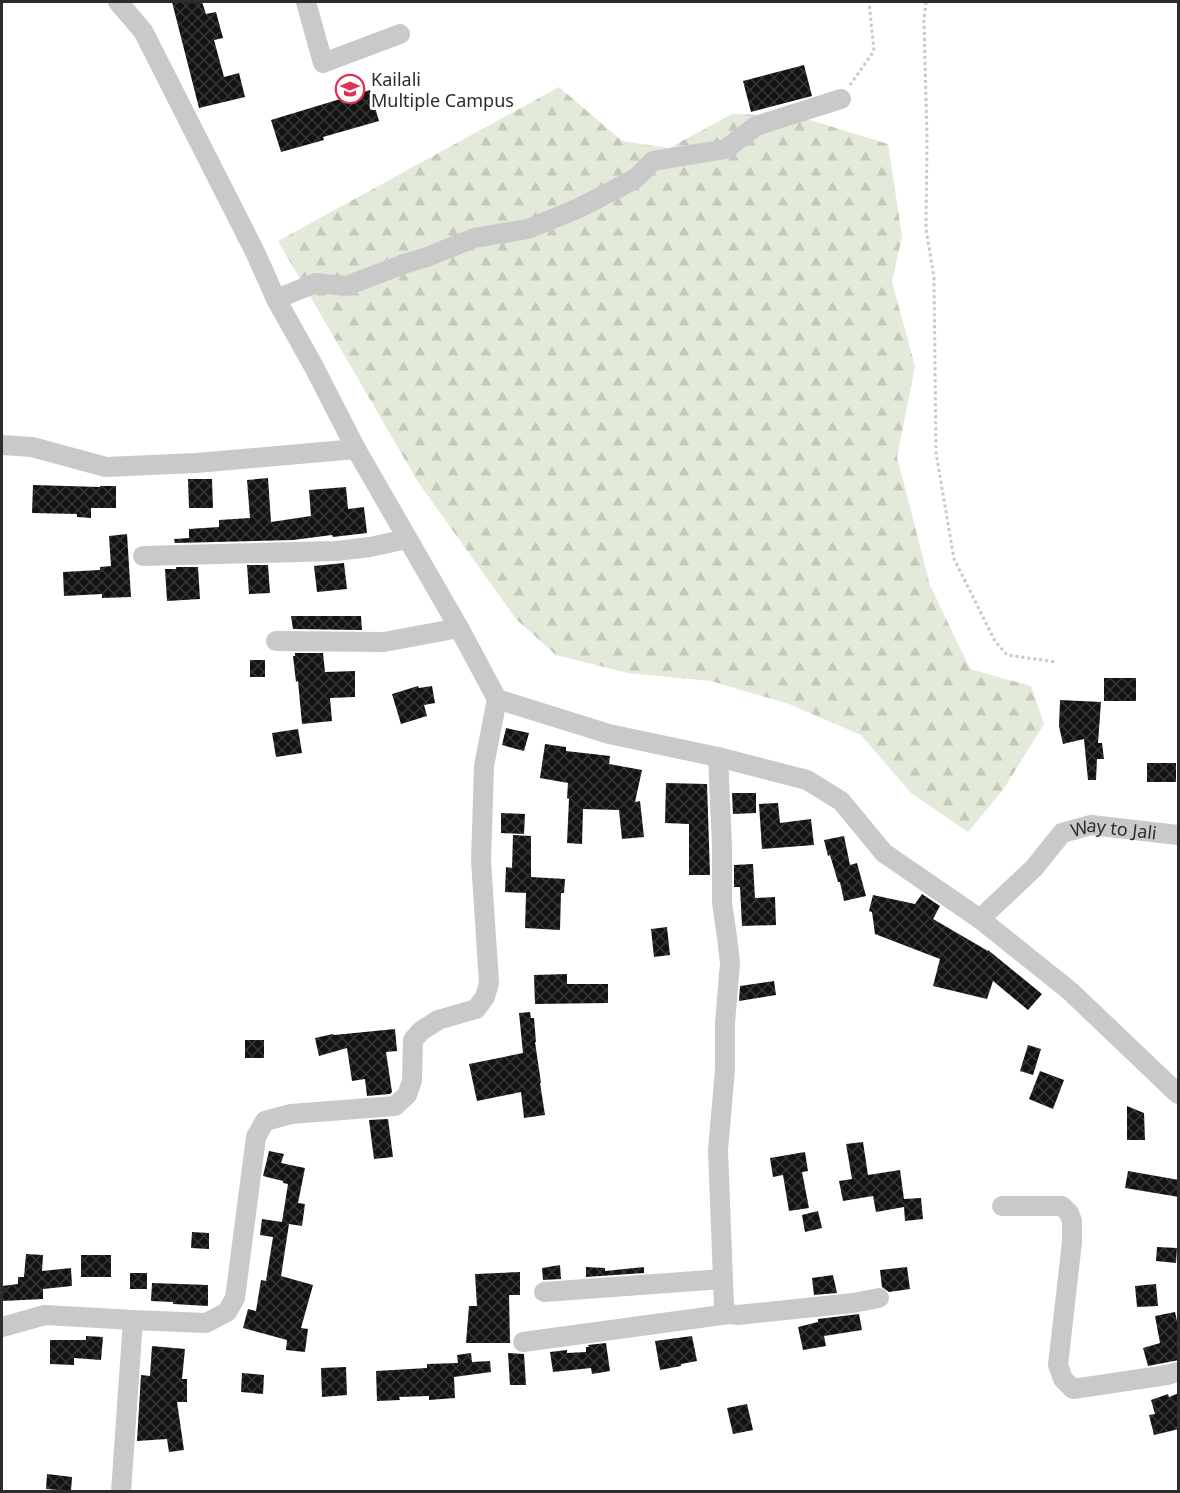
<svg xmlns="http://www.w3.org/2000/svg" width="1180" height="1493" viewBox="0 0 1180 1493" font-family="'Noto Sans',sans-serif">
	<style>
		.forest { fill: url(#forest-firs) }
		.building { fill: url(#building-cross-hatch) }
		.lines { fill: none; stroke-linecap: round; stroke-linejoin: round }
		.path { stroke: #c9c9c9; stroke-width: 3; stroke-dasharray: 3 3; stroke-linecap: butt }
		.street { stroke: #c9c9c9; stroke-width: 20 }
		.labels { text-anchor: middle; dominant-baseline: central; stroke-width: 6; stroke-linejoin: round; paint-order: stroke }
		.poi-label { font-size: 18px; fill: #2c2c2c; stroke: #fff; text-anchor: start }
		.street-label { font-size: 18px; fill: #2c2c2c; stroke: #fff }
	</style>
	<defs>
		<pattern id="forest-firs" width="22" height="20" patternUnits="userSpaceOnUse" patternTransform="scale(1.5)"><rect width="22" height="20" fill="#e4ead9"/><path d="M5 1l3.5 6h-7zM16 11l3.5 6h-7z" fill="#c4c9ba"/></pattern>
		<pattern id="building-cross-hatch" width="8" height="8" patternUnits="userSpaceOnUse" patternTransform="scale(1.5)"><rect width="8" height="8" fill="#131313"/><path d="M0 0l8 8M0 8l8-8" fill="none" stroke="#363636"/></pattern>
	</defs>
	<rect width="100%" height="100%" fill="#fff"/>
	<path class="forest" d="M559 87 622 141 669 148 732 114 797 116 888 144 902 236 892 282 915 366 897 457 930 585 970 669 1031 686 1044 724 1003 790 968 832 911 793 861 735 789 704 711 681 628 673 556 655 516 619 418 482 278 241Z"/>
	<path class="building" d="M172 2H202L206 14 216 12 223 38 214 40 224 77 239 73 245 97 199 108Z
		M804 65 812 96 751 112 743 81Z
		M370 90 379 121 323 137 324 140 281 152 271 120Z
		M268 478 271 522 311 516 309 490 346 487 348 509 364 507 367 533 333 537 332 535 293 540 175 543 174 539 189 538V529L219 527V520L250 518 247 480Z
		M188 479H212L213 508H189Z
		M33 485 100 487V486H116V508H91V518L77 517V514L32 513Z
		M127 534 131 597 102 598V594L64 596 63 572 100 570V567L111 566 109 536Z
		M344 563 347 589 317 592 314 566Z
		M247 565H268L270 593 249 594Z
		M176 567H198L200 599 167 601 165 569H176Z
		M291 616H361L362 630 293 629Z
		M295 653H323L325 672 355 671V697L330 698 332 721 302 724 298 681 296 682 293 656H295Z
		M250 660H265V677H250Z
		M1104 678H1136V701H1104Z
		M418 686 419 688 432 686 435 703 424 705 427 716 401 724 392 694Z
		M1060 700 1101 702 1098 743H1102L1104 759H1097L1096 780H1088L1084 739 1063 744 1059 726Z
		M506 728 529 733 524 751 502 745Z
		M298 729 302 753 276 757 272 733Z
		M545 744 566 747V751L610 756 609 764 642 770 635 802 640 801 644 837 622 839 619 810 583 809 582 844 567 843 569 799 567 798 568 783 540 778Z
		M1147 763H1176V782H1147Z
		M666 783 707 784 710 875H689V824L665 823Z
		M732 793H756V813L733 814Z
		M778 803 780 823 811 819 814 845 762 849 759 804Z
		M501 813 525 814 524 834 501 833Z
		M513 835 531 836V877L565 879 564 893H561L560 930 525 928 526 893 505 892 506 867 512 868Z
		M844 836 850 865 857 863 866 896 844 901 840 882H838L830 855 828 856 824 840Z
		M753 864 755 898 775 897 776 925 742 926 740 887H734V865Z
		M922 894 940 906 933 919 988 951V950L1042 994 1028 1010 993 981 987 999 933 986 940 959 875 934 872 912 869 911 873 895 915 904Z
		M667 927 670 955 654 957 651 929Z
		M567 974V984H608V1003L535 1004 534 975Z
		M774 981 776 995 739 1001 740 986Z
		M530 1012 531 1018H534L536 1042H535L541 1083H540L545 1115 524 1118 521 1092 477 1101 469 1064 523 1053 519 1013Z
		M395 1029 397 1051 386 1052 392 1092 390 1094 367 1096 365 1079 352 1081 347 1048 319 1056 315 1038 333 1034 334 1035Z
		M245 1040H264V1058H245Z
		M1028 1045 1041 1049 1033 1075 1020 1071Z
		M1040 1071 1064 1080 1053 1109 1029 1099Z
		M1127 1106 1144 1113 1145 1140H1127Z
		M388 1119 393 1157 374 1159 369 1120Z
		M863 1142 868 1175 900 1170 904 1199 921 1198 923 1219 905 1221 904 1207 876 1212 873 1196 843 1201 839 1181 852 1179 846 1144Z
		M269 1151 284 1154 281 1163 305 1168 298 1203 305 1204 302 1226 289 1224 281 1276 313 1285 301 1328 308 1329 305 1352 286 1350 287 1340 243 1328 248 1309 256 1311 261 1280 266 1281 273 1237 260 1235 262 1219 282 1222 288 1184 283 1183V1181L263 1176Z
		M805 1152 808 1171 802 1172 809 1208 789 1211 783 1175 773 1177 770 1158Z
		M1128 1171 1179 1180V1197L1125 1188Z
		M818 1211 822 1228 805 1232 802 1215Z
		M192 1232 209 1233V1249L191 1248Z
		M1157 1247 1177 1248 1176 1263 1156 1261Z
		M26 1254 43 1255 42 1271 71 1268 72 1286 43 1289V1299L2 1301V1286L18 1284V1277H24Z
		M81 1255H111V1277H81Z
		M560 1265 561 1279 543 1280 542 1268Z
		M586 1267 605 1268V1271L644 1267V1273L586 1277Z
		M907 1267 910 1289 889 1292 882 1287 880 1270Z
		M520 1272V1295H509L510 1343H466L469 1306H477L475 1274Z
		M130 1273H147V1289H130Z
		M833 1275 837 1293 814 1295 812 1278Z
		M152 1283 208 1285V1306L173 1304V1302L151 1301Z
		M1156 1284 1158 1306 1137 1307 1135 1286Z
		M1175 1312 1179 1330V1360L1148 1366 1143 1348 1160 1343 1155 1316Z
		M859 1314 862 1330 824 1336 826 1346 803 1350 798 1327 818 1322V1319Z
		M86 1336 103 1337 101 1360 74 1358V1365L50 1364V1340H86Z
		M692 1336 697 1361 681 1364V1366L660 1370 655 1341Z
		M606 1343 610 1371 592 1374 591 1368 553 1372 550 1352 567 1350V1353L586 1352V1347H589L588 1345Z
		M152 1346 185 1349 182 1379H187V1402H177L184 1450 169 1452 167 1439 137 1441 141 1375 150 1376Z
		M471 1353 472 1362 490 1361 491 1372 454 1377 455 1398 429 1400V1396L399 1397 400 1400 377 1401 376 1371 427 1368V1364L458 1363 457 1355Z
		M508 1353 524 1354 526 1385H510Z
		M346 1367 347 1395 322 1397 321 1368Z
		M242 1373 264 1375 263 1394 241 1392Z
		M1179 1393V1429L1154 1435 1149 1415 1155 1414 1151 1400 1168 1394 1169 1397Z
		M747 1404 753 1430 733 1434 727 1408Z
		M47 1474 72 1477 71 1491 46 1489Z"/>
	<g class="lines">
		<path class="path" d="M926 2 924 21 927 138 926 229 934 278 936 453 954 559 995 641 1007 655 1056 662
			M850 85 874 51 869 2"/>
		<g class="street">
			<path d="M118 2 143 31 255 252 276 299 314 367 356 449 459 628 497 699 609 734 718 757 807 780 841 801 884 853 980 919 1070 991 1178 1094"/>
			<path d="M306 2 323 63 400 34"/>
			<path d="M276 299 316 283 346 286 404 264 427 257 474 238 528 229 579 208 635 179 653 161 726 149 756 126 841 99"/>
			<path d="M2 445 32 447 106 467 197 463 356 449"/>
			<path d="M143 556 336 551 370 547 407 539"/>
			<path d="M276 641 384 642 459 628"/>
			<path d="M718 757 722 846V903L727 937 730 963 725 1023V1069L718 1150 724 1306 729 1314 738 1315 853 1303 879 1298"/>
			<path id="s1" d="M980 919 1034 868 1062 833 1091 825 1178 835"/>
			<path d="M1002 1206H1062L1069 1213 1072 1221V1242L1058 1365 1063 1379 1073 1389 1167 1375 1178 1372"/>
			<path d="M544 1292 723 1279"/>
			<path d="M2 1327 45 1315 133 1320"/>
			<path d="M523 1342 729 1314"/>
			<path d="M121 1492 133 1320 206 1323 227 1312 235 1298 256 1137 265 1121 291 1114 395 1106 407 1095 412 1081 413 1040 421 1031 438 1020 476 1009 485 997 489 983 481 860 484 766 497 699"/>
		</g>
	</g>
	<defs>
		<g id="university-ring" transform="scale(1.5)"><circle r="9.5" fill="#fff" stroke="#e22f53" stroke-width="1.5"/><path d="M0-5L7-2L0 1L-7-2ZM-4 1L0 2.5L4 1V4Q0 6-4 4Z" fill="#e22f53"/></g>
	</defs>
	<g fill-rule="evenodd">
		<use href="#university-ring" x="350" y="89"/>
	</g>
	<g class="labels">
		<g class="poi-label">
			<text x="371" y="79">Kailali<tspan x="371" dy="21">Multiple Campus</tspan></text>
		</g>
		<g class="street-label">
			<text stroke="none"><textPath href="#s1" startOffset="172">Way to Jali</textPath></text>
		</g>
	</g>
	<rect width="1180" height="1493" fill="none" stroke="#2c2c2c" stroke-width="6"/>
</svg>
